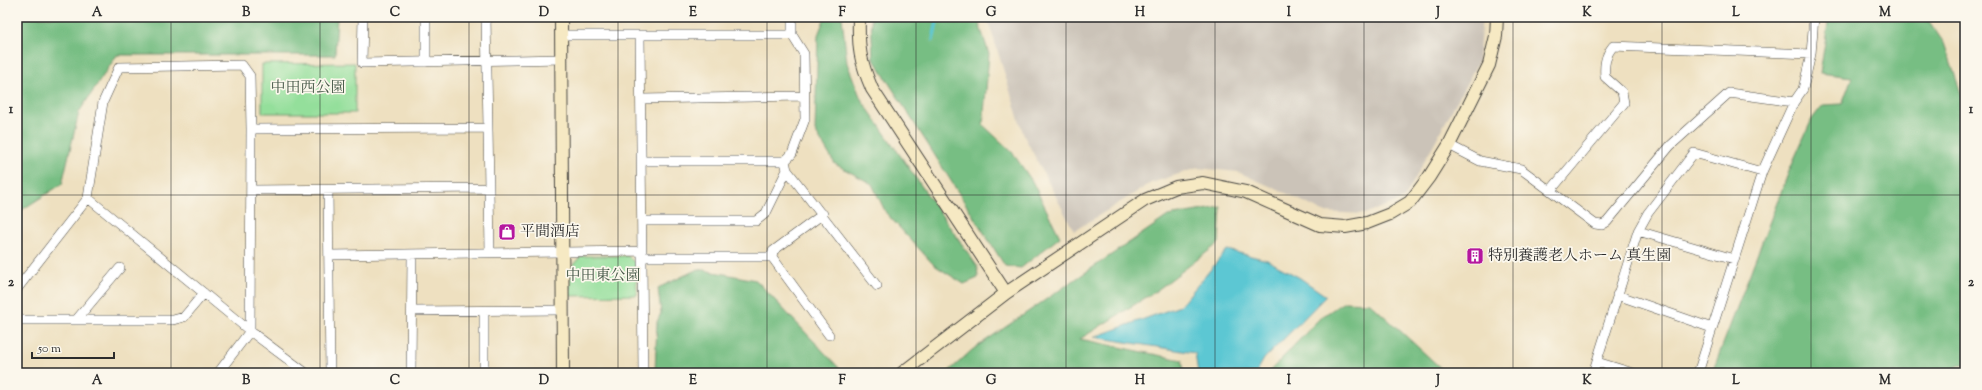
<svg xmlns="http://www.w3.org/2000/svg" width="1982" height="390" viewBox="0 0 1982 390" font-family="'Sorts Mill Goudy','Noto Serif JP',serif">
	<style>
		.industrial { fill: #cbc3b8 }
		.green { fill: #94df9b; stroke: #608563 }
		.forest { fill: #77be83; stroke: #517457 }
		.water { fill: #5bc7d3; stroke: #43797f }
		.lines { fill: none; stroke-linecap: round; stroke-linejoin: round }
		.stream { stroke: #5bc7d3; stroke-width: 3.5 }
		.street-casing { stroke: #484641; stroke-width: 10 }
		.secondary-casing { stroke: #484641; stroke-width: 14 }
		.street { stroke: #fff; stroke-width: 9 }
		.secondary { stroke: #f6e9c3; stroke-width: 12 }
		.grid { fill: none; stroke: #2b2b2b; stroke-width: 1; stroke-opacity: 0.55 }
		.labels { text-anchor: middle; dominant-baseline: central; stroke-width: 3.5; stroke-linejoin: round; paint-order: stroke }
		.park-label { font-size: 15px; fill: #455847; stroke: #fbf7ec }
		.poi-label { font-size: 15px; fill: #2b2b2b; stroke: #fbf7ec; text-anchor: start }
		.neatline { fill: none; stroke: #2b2b2b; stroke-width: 1.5 }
		.grid-label { font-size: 13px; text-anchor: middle; font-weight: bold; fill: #2b2b2b }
	</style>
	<rect width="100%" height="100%" fill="#fbf7ec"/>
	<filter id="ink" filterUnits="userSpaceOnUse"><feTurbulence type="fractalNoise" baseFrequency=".025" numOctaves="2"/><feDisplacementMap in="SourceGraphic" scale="8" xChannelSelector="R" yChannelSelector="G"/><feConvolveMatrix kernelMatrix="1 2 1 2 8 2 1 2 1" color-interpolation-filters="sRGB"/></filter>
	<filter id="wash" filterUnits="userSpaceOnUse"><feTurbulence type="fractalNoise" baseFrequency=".012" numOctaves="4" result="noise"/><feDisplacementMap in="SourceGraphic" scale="16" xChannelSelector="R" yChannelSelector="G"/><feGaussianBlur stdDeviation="0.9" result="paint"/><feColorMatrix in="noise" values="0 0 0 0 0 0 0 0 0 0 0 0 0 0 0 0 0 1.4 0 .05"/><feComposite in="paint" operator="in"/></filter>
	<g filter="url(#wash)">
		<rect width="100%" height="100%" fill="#eee0c0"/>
		<path class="industrial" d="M987 17H1482L1478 62 1404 199 1364 214 1323 212 1290 195 1238 172 1198 168 1151 183 1074 231 1024 136Z"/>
		<path class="green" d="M355 63V113H262V64Z
			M581 256H628L636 264 637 295 569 296 571 267Z"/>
		<path class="forest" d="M17 17H337L335 55H117L79 112 62 184 17 213Z
			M825 17H842L847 63 861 99 977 266 978 278 964 284 934 265 886 213 872 184 835 164 815 131 818 35Z
			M871 17H977L989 54 983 125 1012 152 1032 181 1060 237 1021 268 1005 266 873 58Z
			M1829 17H1926L1944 43 1965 105V363L1952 368V373H1712L1791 166 1812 119 1823 105 1842 104 1852 77 1820 73Z
			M1221 207 1219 243 1156 291 1080 339 1182 360 1184 373H947L972 350 1168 216Z
			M698 269 756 280 840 369 836 373H655L657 322 661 313 658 288Z
			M1344 302 1370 303 1446 373H1268L1320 318Z"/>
		<path class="water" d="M1227 250 1267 260 1300 278 1326 296 1264 359 1256 373H1198L1195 353 1094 337 1180 306Z"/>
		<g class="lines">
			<path class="stream" d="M933 40 938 17"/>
		</g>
	</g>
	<g filter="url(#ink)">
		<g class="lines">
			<g class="street-casing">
				<path id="street" d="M363 17 362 63 562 59
					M426 17V62
					M562 35H792
					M640 35 643 373
					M642 99 804 96
					M488 128 490 252
					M1449 145 1480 161 1521 169 1595 224 1602 225 1607 222 1670 146 1729 93 1794 102
					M642 161H785
					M787 170 877 286
					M251 190 489 188
					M328 190 330 373
					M1551 190 1624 103 1622 92 1605 77C1604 65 1605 56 1613 46L1811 54
					M88 198 103 102 119 67 242 65 250 76 251 129
					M823 214 773 251 772 257 829 335
					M642 221H756L766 213 787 170 785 161 792 154 805 119 804 54 792 35V17
					M1638 231 1734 259
					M329 255 642 251
					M642 257H772
					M17 289 88 198 250 331 306 373
					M1617 295 1712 328
					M412 311 562 310
					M484 312V373
					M77 319 120 268
					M17 320H173L184 317 204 293
					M1597 362 1633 373
					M218 373 250 331 251 129 488 128 486 17
					M411 373 412 254
					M1593 373 1638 231 1648 213 1694 153 1762 172
					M1698 373 1762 172 1794 102 1803 89 1811 54 1814 17"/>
			</g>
			<g class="secondary-casing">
				<path id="secondary" d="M561 17 563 373
					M859 17C858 48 860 61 872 89L1006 293
					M902 373 1006 293 1145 200 1176 187 1203 183 1246 192 1320 225 1345 227 1367 223 1390 214 1410 202 1429 177 1449 145 1489 65 1496 36 1497 17"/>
			</g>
			<use href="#street" class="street"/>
			<use href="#secondary" class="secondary"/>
		</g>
	</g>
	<path class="grid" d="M171 17V373M320 17V373M469 17V373M618 17V373M767 17V373M916 17V373M1066 17V373M1215 17V373M1364 17V373M1513 17V373M1662 17V373M1811 17V373M17 195H1965"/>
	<defs>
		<g id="shop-square" transform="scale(0.9)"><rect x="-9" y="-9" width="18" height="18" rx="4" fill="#b5179e" stroke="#fbf7ec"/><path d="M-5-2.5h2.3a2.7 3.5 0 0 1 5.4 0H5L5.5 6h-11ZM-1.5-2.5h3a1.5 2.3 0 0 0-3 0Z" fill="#fff"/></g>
		<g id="building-square" transform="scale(0.9)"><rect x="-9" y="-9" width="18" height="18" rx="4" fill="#b5179e" stroke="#fbf7ec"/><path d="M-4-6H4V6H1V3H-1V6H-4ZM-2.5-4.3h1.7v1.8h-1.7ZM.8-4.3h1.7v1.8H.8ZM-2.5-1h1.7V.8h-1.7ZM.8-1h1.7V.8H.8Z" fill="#fff"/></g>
	</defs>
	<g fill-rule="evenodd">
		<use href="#shop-square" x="507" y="232"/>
		<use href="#building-square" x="1475" y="256"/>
	</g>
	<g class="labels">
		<g class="park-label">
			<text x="308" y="88">中田西公園</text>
			<text x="603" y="276">中田東公園</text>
		</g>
		<g class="poi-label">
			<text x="520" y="232">平間酒店</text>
			<text x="1488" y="256">特別養護老人ホーム 真生園</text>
		</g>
	</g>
	<rect width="1982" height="390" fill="none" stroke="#fbf7ec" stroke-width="44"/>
	<path d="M32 352v6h82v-6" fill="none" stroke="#2b2b2b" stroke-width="2"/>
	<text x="38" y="352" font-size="12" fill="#2b2b2b" stroke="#fbf7ec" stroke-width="3" paint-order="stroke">50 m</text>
	<rect x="22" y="22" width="1938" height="346" class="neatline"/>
	<g class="grid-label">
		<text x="97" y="16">A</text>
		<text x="246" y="16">B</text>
		<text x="395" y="16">C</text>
		<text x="544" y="16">D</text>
		<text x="693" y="16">E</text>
		<text x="842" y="16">F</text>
		<text x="991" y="16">G</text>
		<text x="1140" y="16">H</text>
		<text x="1289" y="16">I</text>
		<text x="1438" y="16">J</text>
		<text x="1587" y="16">K</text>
		<text x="1736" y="16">L</text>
		<text x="1885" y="16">M</text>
		<text x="11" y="113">1</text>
		<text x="1971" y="113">1</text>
		<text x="11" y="286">2</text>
		<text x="1971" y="286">2</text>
		<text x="97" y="384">A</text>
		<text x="246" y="384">B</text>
		<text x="395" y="384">C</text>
		<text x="544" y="384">D</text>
		<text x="693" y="384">E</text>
		<text x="842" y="384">F</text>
		<text x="991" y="384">G</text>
		<text x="1140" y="384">H</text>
		<text x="1289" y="384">I</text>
		<text x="1438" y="384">J</text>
		<text x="1587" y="384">K</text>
		<text x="1736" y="384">L</text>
		<text x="1885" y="384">M</text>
	</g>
</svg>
